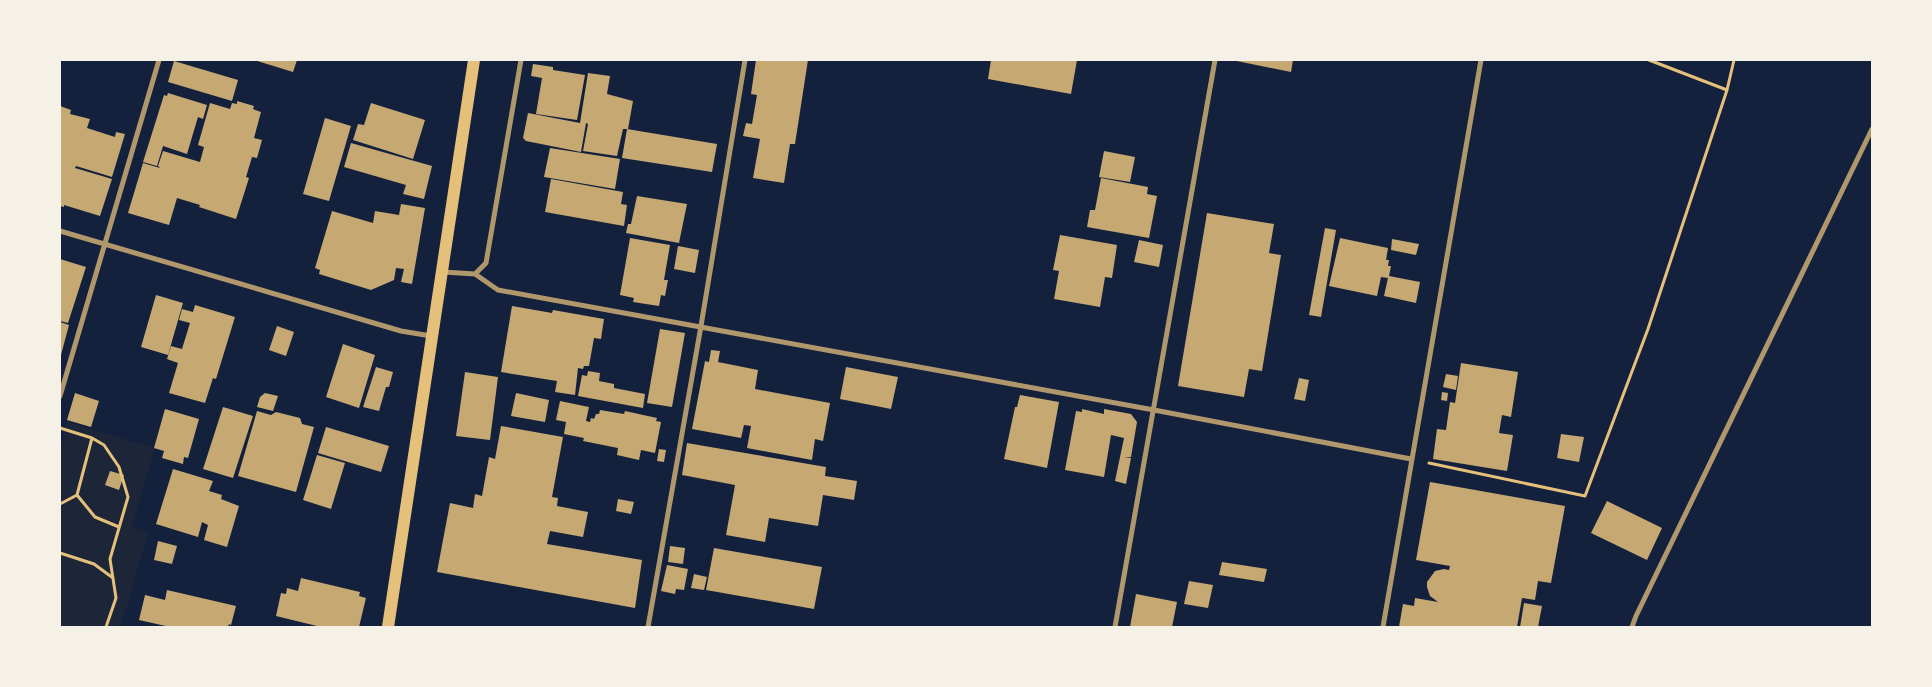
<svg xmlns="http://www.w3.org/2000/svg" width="1932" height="687" viewBox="0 0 1932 687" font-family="Jost,sans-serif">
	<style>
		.green { fill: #1d2539 }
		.building { fill: #c6a872 }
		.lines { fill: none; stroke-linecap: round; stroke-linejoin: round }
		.path { stroke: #e5c07b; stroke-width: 3 }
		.minor { stroke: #b1986c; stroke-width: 5 }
		.primary { stroke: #e5c07b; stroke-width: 12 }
	</style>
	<rect width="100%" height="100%" fill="#14213d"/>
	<path class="green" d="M67 422 155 448 132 526 148 532 128 604 119 627H60V448Z"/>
	<path class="building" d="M254 60H297L293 72Z
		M756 60H808L795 144H790L784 183 753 178 760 139 743 136 746 123 752 124 757 95 751 94Z
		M991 60H1077L1071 94 988 79Z
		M1232 60H1293L1291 72Z
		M174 61 238 80 232 101 168 82Z
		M533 64 553 67V70L585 75 577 120 536 114 542 78 531 76Z
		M588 73 610 76 607 94 633 101 628 129H623L617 156 583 151 588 124 586 123 581 152 526 141 523 138 528 113 580 123Z
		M168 93 207 105 203 119 198 117 187 154 163 146 157 166 143 162 164 95 167 96Z
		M237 101 254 106 253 109 261 112 254 138 262 140 257 158 252 157 246 177 249 178 236 219 199 207 200 205 177 198 169 225 128 213 143 163 160 168 158 166 163 151 200 162 204 147 198 145 210 103 230 109 232 103 237 104Z
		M371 103 425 120 413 159 353 140 358 124 364 125Z
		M60 106 71 110 70 114 90 119 87 128 115 137 116 132 125 134 112 177 76 166 75 168 112 179 100 216 64 205V207L60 206Z
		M325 118 351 126 329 201 303 194Z
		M627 129 717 144 712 172 622 158Z
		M351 143 432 166 424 199 403 194 406 185 344 167Z
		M550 148 620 159 615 189 544 177Z
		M1104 151 1135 157 1130 182 1099 177Z
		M1101 178 1148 187 1147 194 1157 196 1149 238 1087 227 1090 210H1095Z
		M551 179 623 192 621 204 627 205 624 226 545 212Z
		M637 196 687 204 679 243 626 233 628 224H631Z
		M401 204 425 208 412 284 401 282 404 269 396 268 394 280 371 290 319 274 320 270 315 268 332 211 373 223 375 211 399 215Z
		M1207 213 1274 224 1269 253 1281 255 1262 371 1249 369 1244 397 1178 386Z
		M1325 228 1336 230 1321 317 1309 315Z
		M1060 235 1117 245 1112 278 1105 277 1100 307 1054 299 1059 271 1053 270Z
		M630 238 670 245 664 280H668L665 296 661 295 659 306 633 302 634 298 620 295Z
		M1340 238 1388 248 1386 260H1389L1388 266H1391L1389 276 1420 282 1416 303 1384 296 1388 278 1381 277 1377 296 1329 286Z
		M1392 239 1419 244 1416 255 1391 250Z
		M1139 240 1163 245 1159 267 1134 262Z
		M678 246 699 250 695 273 674 269Z
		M60 259 86 267 68 323 60 321Z
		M156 295 183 303 168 355 141 347Z
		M195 305 235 317 216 379 213 378 205 403 169 393 178 363 167 359 171 346 182 349 190 323 179 320 182 309 193 312Z
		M512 306 552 313 553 310 604 319 601 339 594 338 589 366H584L583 369 578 368 575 395 555 392 557 381 501 372Z
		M60 322 69 325 61 355H60Z
		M277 326 294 332 286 356 269 350Z
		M660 329 685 333 672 407 647 403Z
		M343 344 375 355 359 408 326 397Z
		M711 350 720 351 718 362 758 370 755 389 830 403 823 441 815 439 812 460 747 448 751 426 744 425 741 438 692 429 705 361 709 362Z
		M1461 363 1518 372 1511 417 1502 415 1499 433 1513 435 1507 471 1433 459 1437 429 1446 430 1450 402 1455 403Z
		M376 367 393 372 389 387H386L379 411 363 407Z
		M846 367 898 377 891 409 840 399Z
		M588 371 600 373 599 381 614 384V388L645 394 643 408 578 396 582 375 587 376Z
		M465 372 498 377 490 440 456 436Z
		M1446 374 1458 376 1456 390 1443 387Z
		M1299 378 1309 380 1305 401 1294 399Z
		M1442 392 1448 393 1447 401 1441 400Z
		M75 393 99 401 91 427 67 420Z
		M265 393 278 396 273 411 257 407 260 397Z
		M516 393 549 400 545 422 511 416Z
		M1020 395 1059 402 1047 468 1004 459 1015 407H1017Z
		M560 401 589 407 586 421 590 422 591 418 594 419 596 414H599L600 410 624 414 625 411 657 418 656 421 661 422 655 453 641 450 639 460 617 455 618 448 583 441 584 438 564 434 566 422 556 420Z
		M223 407 253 416 233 478 203 469Z
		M165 409 199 419 188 458 184 457 183 464 162 458 164 451 154 448Z
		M1082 409 1104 414V409L1131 414 1137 422 1131 457H1124L1131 458 1126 484 1115 481 1124 438 1111 435 1104 477 1065 470 1076 411 1082 412Z
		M257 411 271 415 276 412 300 418 302 424 314 427 296 492 238 476Z
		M501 426 563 437 552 497 558 498 557 506 588 512 583 537 550 531 547 544 642 560 635 608 437 572 450 503 473 508 475 494 482 496 489 457 495 459Z
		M326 427 389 446 381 472 318 453Z
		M1561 434 1584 437 1579 462 1557 458Z
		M687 443 826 467 825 476 857 481 854 500 823 495 818 526 769 518 765 542 726 535 735 485 682 475Z
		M659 449 666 450 664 462 657 461Z
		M317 455 345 463 331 509 303 500Z
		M173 469 213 481 209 491 222 495 221 499 239 506 227 547 204 540 208 525 202 522 198 537 156 524Z
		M110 471 124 475 119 490 105 485Z
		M1430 482 1565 506 1551 583 1538 581 1535 600 1522 598 1517 627H1399L1403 604 1414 606 1415 598 1438 602 1430 596 1427 587V582L1435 571 1444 569 1449 570 1450 566 1416 560Z
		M618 499 634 502 631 514 616 511Z
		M1607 501 1662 528 1647 560 1591 533Z
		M158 541 177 546 172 564 154 560Z
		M670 546 685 548 683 564 668 562Z
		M714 548 822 567 814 609 706 590Z
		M1222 562 1267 569 1264 582 1219 575Z
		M667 565 688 569 684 590 676 589 675 594 661 591Z
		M694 574 707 577 704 590 691 588Z
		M301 578 360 592 359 596 366 598 359 627H321L276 616 281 593 286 594 287 588 298 591Z
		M1189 581 1213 585 1208 608 1184 604Z
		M167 590 236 606 231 625 229 624 228 627H170L139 620 145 595 165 600Z
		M1136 594 1177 602 1172 627H1130Z
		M1524 603 1542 606 1538 627H1520Z"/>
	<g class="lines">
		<path class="path" d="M1649 60 1727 90
			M60 428 92 438 104 445 119 467 128 497 110 559 116 598 106 627
			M92 438 77 495 95 517 119 527
			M1429 463 1585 496 1648 329 1727 90 1734 60
			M60 504 77 495
			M60 553 94 564 113 578"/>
		<path class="minor" d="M60 231 401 331 431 336
			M443 272 475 274 498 290 1154 410 1411 459
			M475 274 486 263 521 60
			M60 396 159 60
			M648 627 701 326 745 60
			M1115 627 1215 60
			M1383 627 1481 60
			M1632 627 1636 616 1872 129"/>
		<path class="primary" d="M388 627 474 60"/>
	</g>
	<rect width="1932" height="687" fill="none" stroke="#f6f1e7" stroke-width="122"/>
</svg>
